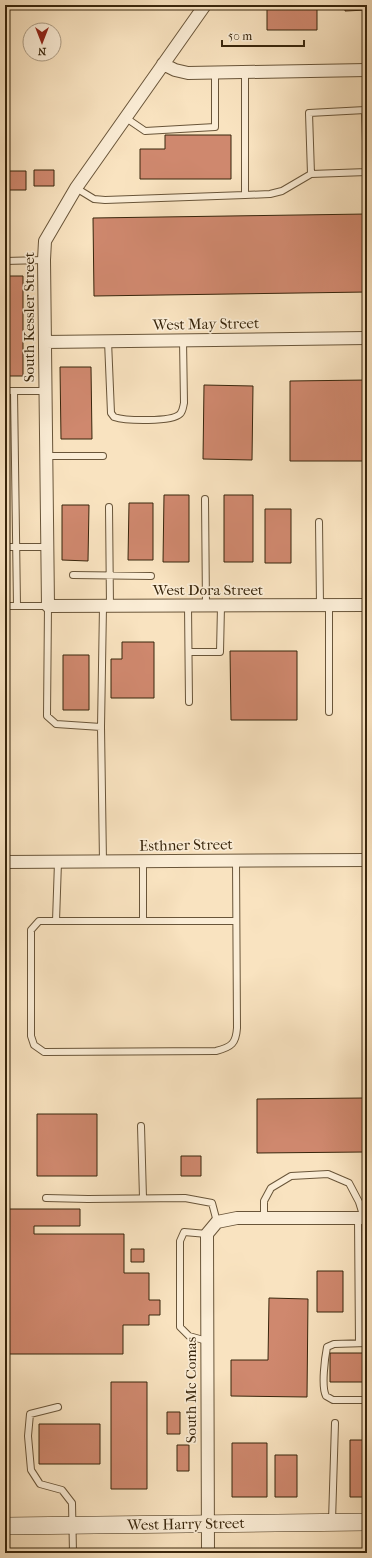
<svg xmlns="http://www.w3.org/2000/svg" width="372" height="1558" viewBox="0 0 372 1558" font-family="'IM FELL French Canon',serif">
	<style>
		.building { fill: #cf886e; stroke: #39260c }
		.lines { fill: none; stroke-linecap: round; stroke-linejoin: round }
		.lane-casing { stroke: #695539; stroke-width: 8 }
		.street-casing { stroke: #695539; stroke-width: 14 }
		.secondary-casing { stroke: #39260c; stroke-width: 18 }
		.lane { stroke: #fbedd6; stroke-width: 6 }
		.street { stroke: #fbedd6; stroke-width: 12 }
		.secondary { stroke: #fbedd6; stroke-width: 17 }
		.labels { text-anchor: middle; dominant-baseline: central; stroke-width: 3.5; stroke-linejoin: round; paint-order: stroke }
		.street-label { font-size: 15px; fill: #39260c; stroke: #fbedd6 }
	</style>
	<rect width="100%" height="100%" fill="#f9e3c0"/>
	<filter id="stains"><feTurbulence type="fractalNoise" baseFrequency=".005" numOctaves="4"/><feColorMatrix values="0 0 0 0 .2 0 0 0 0 .09 0 0 0 0 .02 0 0 0 .5 -.17"/></filter>
	<radialGradient id="worn" r=".72"><stop offset=".6" stop-color="#630" stop-opacity="0"/><stop offset="1" stop-color="#630" stop-opacity=".3"/></radialGradient>
	<path class="building" d="M267 5H317V30H267Z
		M345 5H367V10L345 11Z
		M165 135H231V179H140V149H165Z
		M34 170H54V186H34Z
		M5 171H26V190H5Z
		M367 214V292L94 296 93 218Z
		M5 276H23V376H5Z
		M60 367H91L92 439H61Z
		M367 380V461H290V381Z
		M204 385 253 386 252 460 203 459Z
		M164 495H189V562H163Z
		M224 495H253V562H224Z
		M129 503H153V560H128Z
		M62 505H89L88 561 62 560Z
		M265 509H291V563H265Z
		M122 642H154V698H111V659H122Z
		M230 651H297V720H231Z
		M63 655H89V710H63Z
		M364 1098V1152L257 1153V1099Z
		M37 1114H97V1176H37Z
		M181 1156H201V1176H181Z
		M5 1209H80V1226H34V1234H124V1273H149V1300H160V1315H149V1325H123V1354H5Z
		M131 1249H144V1262H131Z
		M317 1271H343V1312H317Z
		M269 1298 308 1299 307 1397 231 1396V1360H268Z
		M330 1353H367V1382H330Z
		M111 1382H147V1489H111Z
		M167 1412H180V1434H167Z
		M39 1424H100V1464H39Z
		M350 1440H367V1497H350Z
		M232 1443H267V1497H232Z
		M177 1445H189V1471H177Z
		M275 1455H297V1497H275Z
		M337 1549H367V1553H337Z"/>
	<g class="lines">
		<g class="lane-casing">
			<path id="lane" d="M365 110 367 172 311 174 309 113 365 110H367
				M126 118 145 131 215 127V72
				M76 188 94 199 105 200 245 195V72
				M245 195 270 194 282 191 311 174
				M5 261 44 260
				M108 341 111 413 114 417C126 421 172 422 180 414 183 411 183 407 184 403L183 340
				M5 391H45
				M14 391 17 606
				M46 456H103
				M205 499 206 606
				M109 507 110 606
				M319 522 320 605
				M5 547H47
				M73 575 151 576
				M329 605V712
				M5 606H48L47 716 56 724 101 727 103 862
				M188 606 189 702
				M189 652H220L221 606
				M101 727 103 606
				M236 861 237 1028C236 1043 232 1047 216 1051L44 1052 34 1045 31 1036V930L39 921H236
				M56 921 58 862
				M143 921V862
				M141 1126 143 1198
				M46 1198 88 1199 185 1198 212 1203 217 1222
				M264 1218V1201L271 1188 291 1176 328 1174 349 1183 359 1202 364 1218
				M358 1218 359 1343
				M207 1341 189 1336 180 1327V1241L184 1232 207 1234
				M367 1343 334 1344 327 1347C325 1357 321 1387 326 1396L333 1400H367
				M58 1407 30 1414 28 1436 31 1470 40 1484 62 1490 72 1503 73 1553
				M5 1479 6 1525
				M332 1521 335 1423"/>
		</g>
		<g class="street-casing">
			<path id="street" d="M205 5 76 188 45 241 44 260 48 606 367 605
				M163 64 175 70 188 73 367 70
				M45 342 367 338
				M5 862 367 860
				M208 1553 207 1234 217 1222 237 1218H367"/>
		</g>
		<g class="secondary-casing">
			<path id="secondary" d="M5 1526 367 1522"/>
		</g>
		<use href="#lane" class="lane"/>
		<use href="#street" class="street"/>
		<use href="#secondary" class="secondary"/>
	</g>
	<g class="labels">
		<g class="street-label">
			<text transform="translate(29 317) rotate(-90)">South Kessler Street</text>
			<text transform="translate(206 324) rotate(-1)">West May Street</text>
			<text x="208" y="590">West Dora Street</text>
			<text transform="translate(186 845) rotate(-1)">Esthner Street</text>
			<text transform="translate(191 1390) rotate(-90)">South Mc Comas</text>
			<text transform="translate(186 1524) rotate(-1)">West Harry Street</text>
		</g>
	</g>
	<rect width="372" height="1558" fill="none" stroke="#f9e3c0" stroke-width="20"/>
	<rect x="6" y="6" width="360" height="1546" fill="none" stroke="#39260c" stroke-width="2"/>
	<rect x="10" y="10" width="352" height="1538" fill="none" stroke="#39260c"/>
	<g transform="translate(42 42) rotate(180)"><circle r="19" fill="#fbedd6" stroke="#ad9d85"/>
	<path d="M0-3L7 15L0 10L-7 15Z" fill="#8f2418"/>
	<text y="-6" font-size="11" font-weight="bold" text-anchor="middle" fill="#39260c">N</text>
	</g>
	<path d="M222 40v6h82v-6" fill="none" stroke="#39260c" stroke-width="2"/>
	<text x="228" y="40" font-size="12" fill="#39260c" stroke="#fbedd6" stroke-width="3" paint-order="stroke">50 m</text>
	<rect width="100%" height="100%" filter="url(#stains)"/>
	<rect width="100%" height="100%" fill="url(#worn)"/>
</svg>
